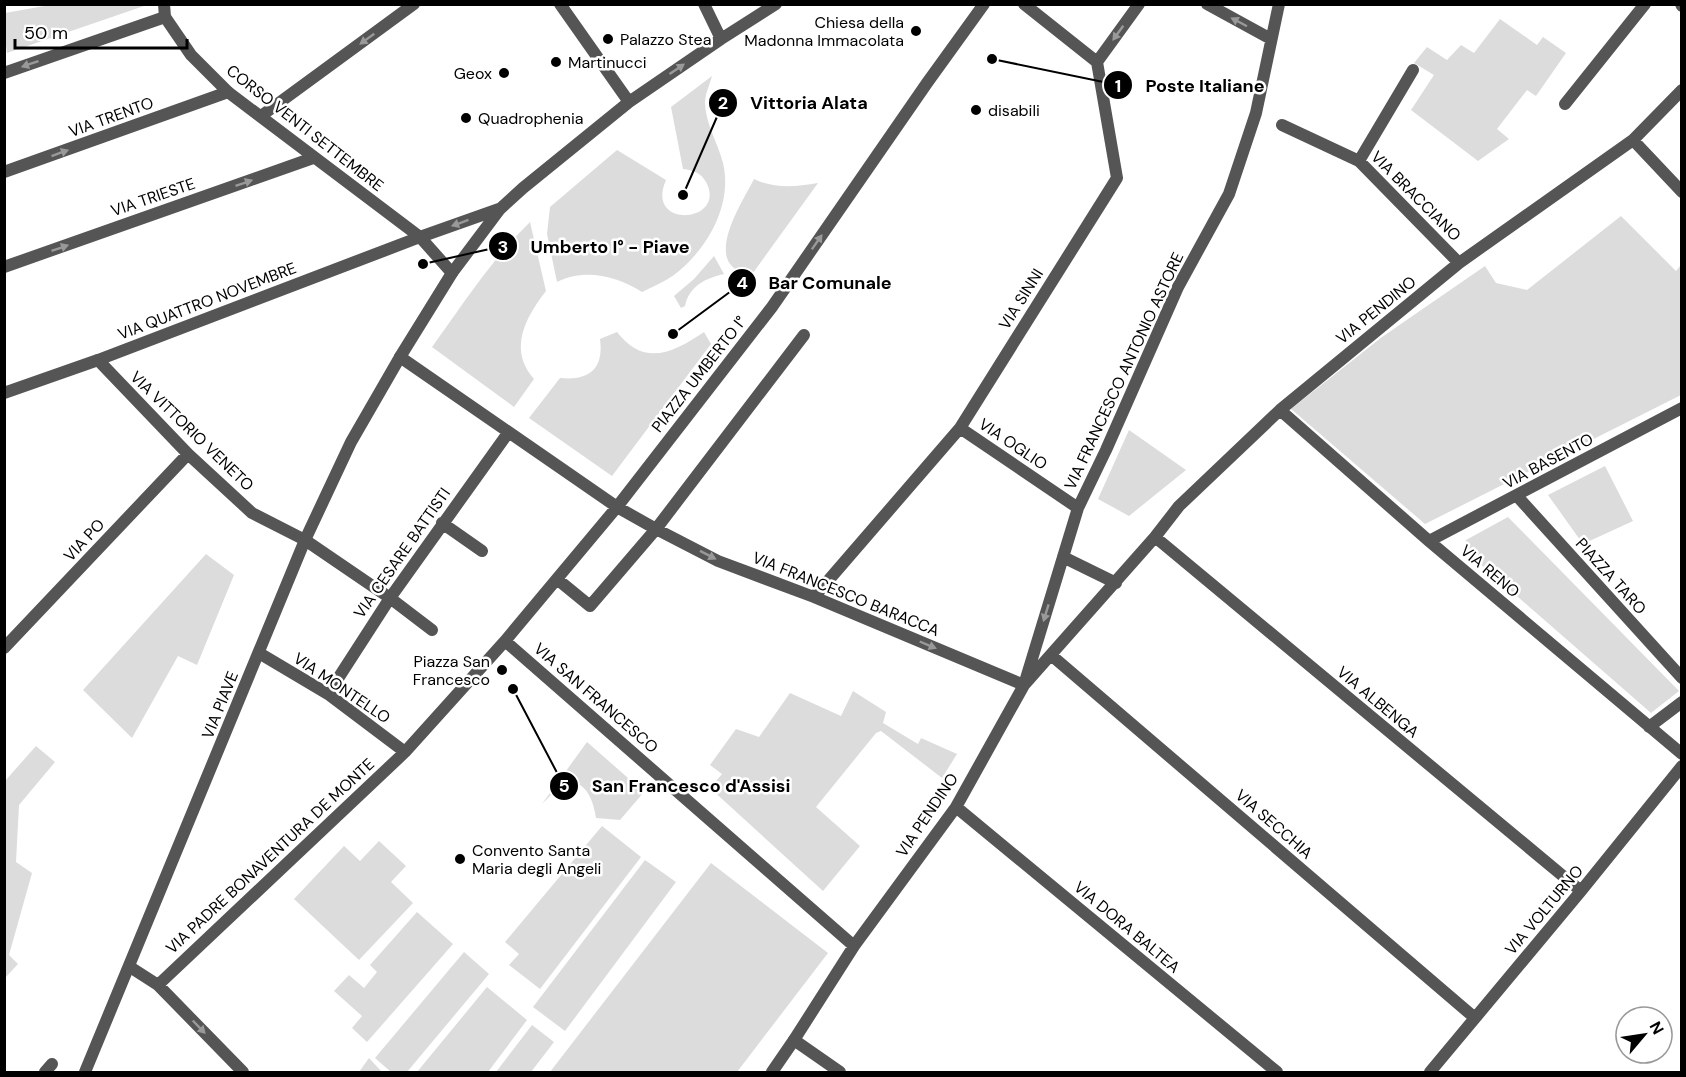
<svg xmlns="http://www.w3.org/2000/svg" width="1686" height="1077" viewBox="0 0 1686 1077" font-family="'DM Sans',sans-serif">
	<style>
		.green { fill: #dcdcdc }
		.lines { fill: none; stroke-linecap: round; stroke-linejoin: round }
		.minor { stroke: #555; stroke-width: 12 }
		.tertiary { stroke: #555; stroke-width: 12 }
		.oneway { fill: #999 }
		.poi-dot { fill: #000; stroke: #fff; stroke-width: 2 }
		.labels { text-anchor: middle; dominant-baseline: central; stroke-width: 5; stroke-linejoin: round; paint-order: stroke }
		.poi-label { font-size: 16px; fill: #000; stroke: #fff; text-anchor: start }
		.street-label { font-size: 16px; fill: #000; stroke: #fff }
		.leader { fill: none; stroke: #000; stroke-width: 2 }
		.callout-dot { fill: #000; stroke: #fff; stroke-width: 2 }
		.mark-label { font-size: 18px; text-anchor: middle; font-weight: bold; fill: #fff }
		.callout-label { font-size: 18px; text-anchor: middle; font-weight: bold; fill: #000; stroke: #fff; stroke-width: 5; stroke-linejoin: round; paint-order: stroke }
	</style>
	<rect width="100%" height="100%" fill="#fff"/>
	<path class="green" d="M144 5V6L7 53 5 38V13L50 5Z
		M1500 19 1537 45 1543 37 1566 53 1536 96 1527 90 1497 129 1509 139 1478 161 1411 110 1434 75 1414 63 1427 47 1447 60 1461 45 1474 53Z
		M712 76C710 84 705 94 705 102 705 123 718 143 723 163 733 205 707 250 674 275 664 282 652 287 642 292 617 276 584 268 557 282L547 234 550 207 617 150 666 180C644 230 728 223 706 182 701 173 693 170 683 169L671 107Z
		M754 179C775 189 795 187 818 183L750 277C743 274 735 270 730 264 715 243 744 199 754 179Z
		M1621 216 1676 271 1681 265V395L1425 524 1291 409 1382 337 1485 266 1496 283 1527 290Z
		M530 222 546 291C525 318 508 350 534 379L514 407 432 347C463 304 492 259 530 222Z
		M714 256 724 274C706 278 689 286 685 306L681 308 674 296 694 279Z
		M617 332C644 367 673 353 704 332L711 344 612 476 529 418 560 378C589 381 604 369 600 339Z
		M1129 430 1186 470 1129 516 1098 499Z
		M1605 466 1633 521 1583 544 1548 495Z
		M1508 517 1679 691 1651 713 1464 550 1466 540Z
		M206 554 234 575 197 665 178 656 132 738 83 690Z
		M853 691 886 712 883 723 918 744 921 738 957 754 942 778 881 731 876 733 816 807 860 846 823 891 710 788 722 774 710 765 736 729 759 737 790 693 841 716Z
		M587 742 644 792 620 820 596 818C594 803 586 776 564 785 555 788 549 798 542 804Z
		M36 746 55 762 19 805 16 862 32 873 9 955 18 964 5 978V781Z
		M602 826 641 857 540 989 509 965 519 954 505 942Z
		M379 841 406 866 391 882 413 903 359 960 294 899 344 846 360 861Z
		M645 860 676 882 565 1031 533 1007Z
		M711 863 828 953 737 1072H550Z
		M417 912 453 944 367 1042 352 1028 362 1016 334 991 349 975 364 988 377 972 370 965Z
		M464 952 489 974 407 1072H391L375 1058Z
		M487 987 527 1020 488 1072H417Z
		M532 1025 554 1042 531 1072H496Z
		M369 1058 382 1072H359Z"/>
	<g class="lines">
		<path class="minor" d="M560 4 629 102
			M704 4 721 39
			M1207 4 1271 39
			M1681 4 1682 6
			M1097 62 1139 4
			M4 73 165 17
			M1565 104 1645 4
			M261 116 414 4
			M1282 125 1359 161 1459 263
			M1633 140 1682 192
			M1359 161 1413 70
			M4 172 228 92
			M420 237 499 209
			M4 267 313 158
			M452 273 500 209 523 188 629 102 721 39 776 4
			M400 357 617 507 656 529 804 335
			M98 360 188 454 252 513 305 540 390 598 432 630
			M1280 410 1429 541 1682 754
			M960 428 1078 508
			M1517 496 1682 678
			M442 523 482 551
			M1155 537 1581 891
			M1429 541 1682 408
			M1063 557 1116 583
			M557 579 590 606 656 529 718 561 814 597 1024 685 1078 508 1106 450 1178 287 1229 194 1256 113 1279 4
			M814 597 960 428 1117 178 1097 62 1024 4
			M505 641 854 946
			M4 648 188 454
			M259 653 328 694 405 752
			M1051 655 1475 1018
			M328 694 390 598 508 433
			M1649 727 1682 702
			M956 807 1277 1072
			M130 967 158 985 243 1072
			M158 985 405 752 505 641 617 507 772 307 927 83 984 4
			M794 1040 854 946 956 807 1024 685 1155 537 1179 506 1280 410 1459 263 1633 140 1682 90
			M45 1072 52 1064
			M1430 1072 1581 891 1682 766"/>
		<path class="tertiary" d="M4 393 98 360 420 237
			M85 1072 305 540 351 442 400 357 452 273 420 237 228 92 191 55 165 17 164 4
			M772 1072 794 1040 840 1072"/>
	</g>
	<defs><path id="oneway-solid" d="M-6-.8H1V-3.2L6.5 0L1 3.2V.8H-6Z" transform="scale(1.5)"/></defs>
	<g class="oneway">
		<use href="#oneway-solid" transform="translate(1239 22) rotate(-152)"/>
		<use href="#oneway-solid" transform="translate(1118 33) rotate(126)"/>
		<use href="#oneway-solid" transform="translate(367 39) rotate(144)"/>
		<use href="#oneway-solid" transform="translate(30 64) rotate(161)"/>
		<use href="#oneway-solid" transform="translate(677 69) rotate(-34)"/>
		<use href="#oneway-solid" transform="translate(60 153) rotate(-20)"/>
		<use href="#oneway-solid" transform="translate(244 183) rotate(-19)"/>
		<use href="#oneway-solid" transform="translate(460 223) rotate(160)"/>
		<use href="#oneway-solid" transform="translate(817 242) rotate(-55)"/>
		<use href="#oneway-solid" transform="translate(60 248) rotate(-19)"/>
		<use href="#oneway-solid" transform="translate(708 555) rotate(27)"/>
		<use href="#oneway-solid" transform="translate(1046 613) rotate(107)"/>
		<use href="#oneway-solid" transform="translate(928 645) rotate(23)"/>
		<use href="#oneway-solid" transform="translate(199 1027) rotate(46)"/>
	</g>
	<g class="poi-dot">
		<circle cx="916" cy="31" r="6"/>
		<circle cx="608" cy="39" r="6"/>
		<circle cx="556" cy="62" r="6"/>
		<circle cx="504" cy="73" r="6"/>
		<circle cx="976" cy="110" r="6"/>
		<circle cx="466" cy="118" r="6"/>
		<circle cx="502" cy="670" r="6"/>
		<circle cx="460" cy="859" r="6"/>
	</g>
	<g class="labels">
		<g class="poi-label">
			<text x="904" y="22" text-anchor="end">Chiesa della<tspan x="904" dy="18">Madonna Immacolata</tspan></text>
			<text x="620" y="39">Palazzo Stea</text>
			<text x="568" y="62">Martinucci</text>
			<text x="492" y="73" text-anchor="end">Geox</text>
			<text x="988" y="110">disabili</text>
			<text x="478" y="118">Quadrophenia</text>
			<text x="490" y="661" text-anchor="end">Piazza San<tspan x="490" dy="18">Francesco</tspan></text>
			<text x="472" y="850">Convento Santa<tspan x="472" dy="18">Maria degli Angeli</tspan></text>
		</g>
		<g class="street-label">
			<text transform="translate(111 117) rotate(-20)">VIA TRENTO</text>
			<text transform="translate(305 128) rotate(38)">CORSO VENTI SETTEMBRE</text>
			<text transform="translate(1416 196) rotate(45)">VIA BRACCIANO</text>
			<text transform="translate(153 197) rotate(-19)">VIA TRIESTE</text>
			<text transform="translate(1021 299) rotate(-58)">VIA SINNI</text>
			<text transform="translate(207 301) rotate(-21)">VIA QUATTRO NOVEMBRE</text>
			<text transform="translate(1376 310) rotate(-39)">VIA PENDINO</text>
			<text transform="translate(1124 371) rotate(-65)">VIA FRANCESCO ANTONIO ASTORE</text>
			<text transform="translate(699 374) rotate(-52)">PIAZZA UMBERTO I°</text>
			<text transform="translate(192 431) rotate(44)">VIA VITTORIO VENETO</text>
			<text transform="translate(1013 444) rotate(34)">VIA OGLIO</text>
			<text transform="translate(1548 461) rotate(-28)">VIA BASENTO</text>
			<text transform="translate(84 540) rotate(-47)">VIA PO</text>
			<text transform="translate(402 553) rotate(-55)">VIA CESARE BATTISTI</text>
			<text transform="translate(1490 571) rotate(40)">VIA RENO</text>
			<text transform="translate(1611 576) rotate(48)">PIAZZA TARO</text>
			<text transform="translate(846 594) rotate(22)">VIA FRANCESCO BARACCA</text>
			<text transform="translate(342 688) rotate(34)">VIA MONTELLO</text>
			<text transform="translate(596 698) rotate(41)">VIA SAN FRANCESCO</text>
			<text transform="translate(1378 702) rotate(40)">VIA ALBENGA</text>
			<text transform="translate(220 705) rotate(-68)">VIA PIAVE</text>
			<text transform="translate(927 815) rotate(-56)">VIA PENDINO</text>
			<text transform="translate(1274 824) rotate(41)">VIA SECCHIA</text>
			<text transform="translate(270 856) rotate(-43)">VIA PADRE BONAVENTURA DE MONTE</text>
			<text transform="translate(1544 910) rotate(-50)">VIA VOLTURNO</text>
			<text transform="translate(1127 927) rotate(40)">VIA DORA BALTEA</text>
		</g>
	</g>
	<path class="leader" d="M992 59L1118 85M683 195L723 103M423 264L503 246M673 334L742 283M513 689L564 786"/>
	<g class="callout-dot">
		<circle cx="992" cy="59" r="6"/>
		<circle cx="683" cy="195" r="6"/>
		<circle cx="423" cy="264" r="6"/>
		<circle cx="673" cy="334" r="6"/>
		<circle cx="513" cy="689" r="6"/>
		<circle cx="1118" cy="85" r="15"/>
		<circle cx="723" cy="103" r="15"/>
		<circle cx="503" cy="246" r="15"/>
		<circle cx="742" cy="283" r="15"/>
		<circle cx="564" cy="786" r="15"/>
	</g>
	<g class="mark-label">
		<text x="1118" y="92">1</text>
		<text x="723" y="109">2</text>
		<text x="503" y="253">3</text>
		<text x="742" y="289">4</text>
		<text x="564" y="792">5</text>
	</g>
	<g class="callout-label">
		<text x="1205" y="92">Poste Italiane</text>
		<text x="809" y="109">Vittoria Alata</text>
		<text x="610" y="253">Umberto I° - Piave</text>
		<text x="830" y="289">Bar Comunale</text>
		<text x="691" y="792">San Francesco d'Assisi</text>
	</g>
	<rect width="1686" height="1077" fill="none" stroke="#000000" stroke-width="12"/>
	<g transform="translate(1644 1035) rotate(61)"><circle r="28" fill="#ffffff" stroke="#999999" stroke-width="1.5"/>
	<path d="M0-4.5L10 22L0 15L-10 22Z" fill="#000000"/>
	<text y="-9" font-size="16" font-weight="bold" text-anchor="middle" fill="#000000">N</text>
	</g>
	<path d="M15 39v9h172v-9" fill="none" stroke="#000000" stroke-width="3"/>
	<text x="24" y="39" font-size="18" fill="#000000" stroke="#ffffff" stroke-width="4.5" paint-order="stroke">50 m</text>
</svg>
